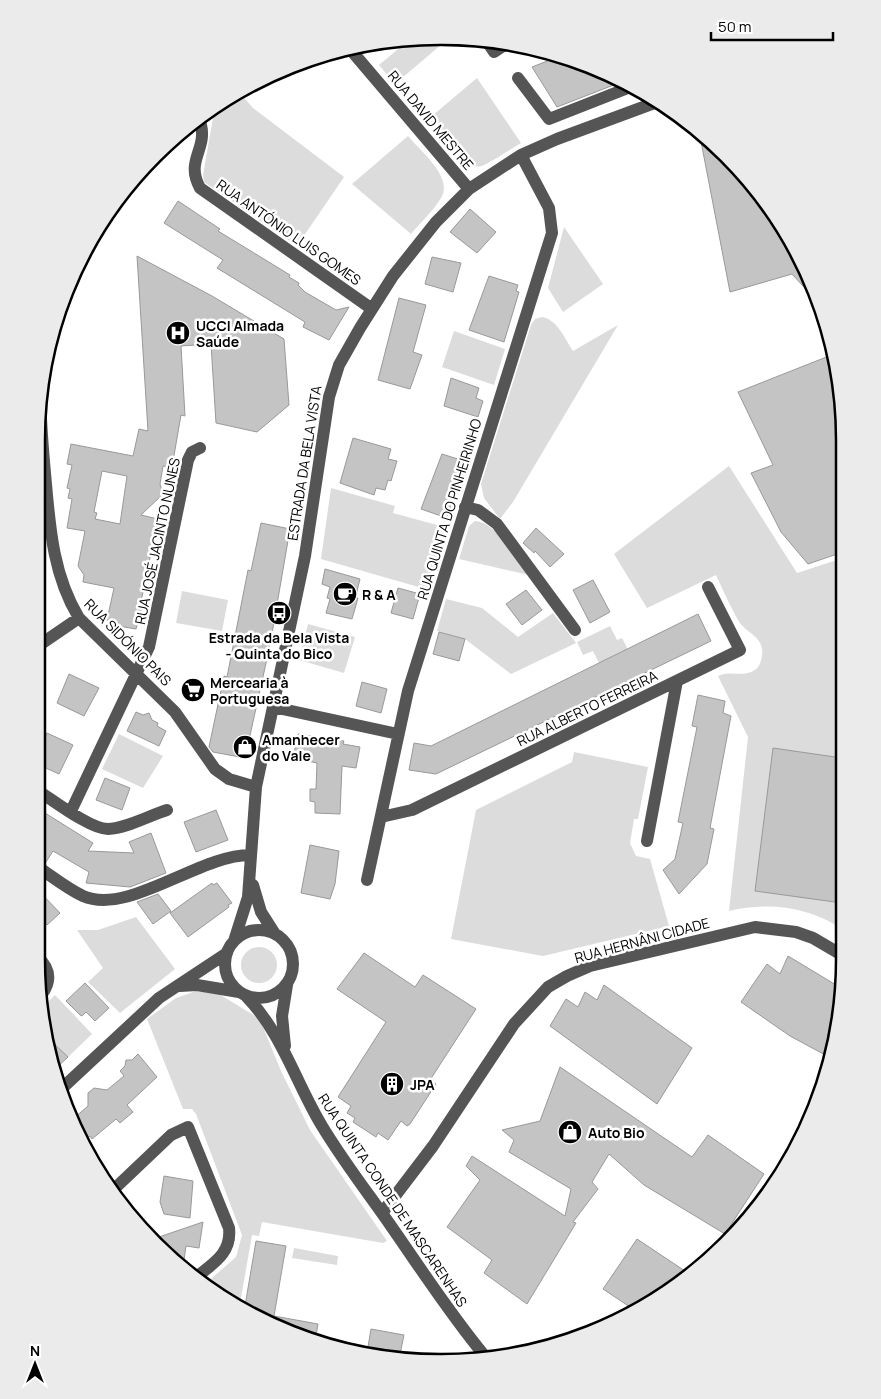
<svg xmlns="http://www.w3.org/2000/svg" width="881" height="1399" viewBox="0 0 881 1399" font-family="Manrope,sans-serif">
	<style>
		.green { fill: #dcdcdc }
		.building { fill: #c4c4c4; stroke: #999; fill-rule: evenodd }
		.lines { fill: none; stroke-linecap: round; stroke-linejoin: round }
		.minor { stroke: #555; stroke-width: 12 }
		.labels { text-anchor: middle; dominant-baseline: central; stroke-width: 5; stroke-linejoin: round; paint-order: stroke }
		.street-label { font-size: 14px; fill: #000; stroke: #fff }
		.poi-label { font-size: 14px; font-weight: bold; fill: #000; stroke: #fff; text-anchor: start }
		.rim { fill: none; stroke: #000; stroke-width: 2.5 }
	</style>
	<rect width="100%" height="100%" fill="#fff"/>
	<path class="green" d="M449 38 395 84 379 65 410 39Z
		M477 78 521 143C509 150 497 159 484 165 462 175 439 136 426 121Z
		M238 91 253 108 344 177 297 246 204 182 203 175 213 118 207 113Z
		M408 136C420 151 454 177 441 198 434 210 420 223 411 234L352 184Z
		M564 227 603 284 563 312 548 288Z
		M542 317C558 320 565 339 573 351L618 325 513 502 500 519 484 498 481 484 531 325 535 319Z
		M454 331 505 349 494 385 442 367Z
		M729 466 797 573 843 558 842 929C807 906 768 902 729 911L748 737 718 676C730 670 743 678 755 670 759 667 761 662 762 656 765 636 746 634 738 620 730 606 723 590 716 575L647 608 614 554Z
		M331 488 395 506 393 513 448 528 429 590 321 559Z
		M475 521C496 522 517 559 529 575L459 559 469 526Z
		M182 591 228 600 222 631 176 623Z
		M446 599 482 608 518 637 553 613 576 643 511 674 465 639 437 631Z
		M308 624 355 637 344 673 299 660Z
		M610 626 617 640 622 638 645 682 616 696 593 651 583 655 577 642Z
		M119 734 163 756 143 788 102 769Z
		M574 752 648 767 638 819H634L630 843 636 856 650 859 669 926 543 956 451 939 476 810 572 762Z
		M136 917 175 969 120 1013 88 982 103 968 77 930H98Z
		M241 965a18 18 0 1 1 36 0a18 18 0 1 1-36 0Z
		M196 991 219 994 255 1016 263 1027 281 1071 310 1130 387 1241 383 1243 262 1222 259 1236 252 1235 240 1304 204 1285 236 1257 242 1235 196 1114 192 1109H183L147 1019 176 998Z
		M55 995 92 1034 68 1057 49 1039 44 1006Z
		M294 1248 338 1256 337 1265 292 1258Z"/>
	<path class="building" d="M560 56 620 78 624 81 557 107 532 67Z
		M699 131 745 174 791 239 814 295 813 297 792 274 730 292Z
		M178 201 220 229 218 231 290 275 289 277 299 283 298 285 305 292 336 310 349 307 329 340 303 327 305 322 217 268 223 260 164 223Z
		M470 209 496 232 477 253 450 232Z
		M137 256 212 296 284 339 289 405 257 432 216 423 211 344 181 346 185 416 181 415 172 467 163 466 160 484 163 494 141 515 158 519 141 602 143 603 136 629 118 626 119 623 107 620 114 588 83 582 84 575 78 566 85 531 67 528 72 499 68 498 70 489 67 488 72 465 67 464 71 444 133 456 139 429 148 431ZM102 471 127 476 120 524 95 519 97 513 94 512Z
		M432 257 461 263 453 292 425 284Z
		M489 276 518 285 516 291 519 292 504 342 469 330Z
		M399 298 426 305 413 352 422 355 410 389 378 380Z
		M834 354 844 414 843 552 808 564 781 532 751 473 773 465 738 392Z
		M451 378 479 388 476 398 483 401 478 417 444 406Z
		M353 438 391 449 388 459 397 461 391 481 388 480 385 490 376 488 374 495 340 483Z
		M442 454 464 461 447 518 421 509Z
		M261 523 290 529 270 645 245 758 213 752 209 747 224 676 227 677 248 570 251 571Z
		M536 528 564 554 550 567 535 551 534 553 523 543Z
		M325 569 360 579 357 591 356 598H358L352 619 326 613 330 599 327 598 330 587 322 584Z
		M593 580 610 612 590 623 573 590Z
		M398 588 420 594 413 619 391 613Z
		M526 590 542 610 522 625 506 604Z
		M698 614 711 641 436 774 409 770 414 743 431 746Z
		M439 632 465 639 459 661 433 654Z
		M69 674 99 688 84 716 57 703Z
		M362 682 387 689 381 713 356 706Z
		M698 695 725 701 723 713 731 716 710 828 714 829 707 864 679 894 663 870 675 859 683 823 678 822 697 727 692 726Z
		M136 712 143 715 149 713 152 720 158 723 157 726 166 731 159 746 127 731Z
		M47 733 73 745 59 774 37 764V753Z
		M298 734 344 741 343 744 360 747 356 768 342 766 340 814 315 813V802L310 801V789H316L317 763 293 758Z
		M773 748 842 758V903L755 891Z
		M105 778 130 788 122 810 96 800Z
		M37 808 93 843 88 851 134 853 129 842 151 833 166 873 130 887 86 883 89 872 53 851 46 862H37Z
		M216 810 228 840 196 852 184 822Z
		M310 845 339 851 335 884 330 899 301 893Z
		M212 883 213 885 217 883 232 903 228 905 229 907 188 937 170 913Z
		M37 889 60 913 47 925 37 914Z
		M158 894 171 911 153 924 137 902Z
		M364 953 415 987 423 975 476 1009 430 1080 436 1084 410 1124 407 1126 401 1121 388 1140 378 1133 376 1137 353 1122 355 1118 347 1113 351 1106 338 1097 386 1022 337 989Z
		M788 956 841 988V1011L829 1057 790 1036 741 1002 767 964 780 974Z
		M85 983 109 1008 95 1021 86 1012 82 1016 80 1015 66 1001Z
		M604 985 692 1048 657 1104 550 1026 566 999 578 1007 585 992 597 1000Z
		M49 1039 68 1057 55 1069 53 1058Z
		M138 1054 157 1077 127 1105 133 1112 120 1123 116 1119 92 1139 90 1136 84 1142 73 1119 88 1106V1093L94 1088 107 1090 124 1076 120 1071 125 1066 126 1060H132Z
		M560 1067 692 1157 708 1135 764 1174 725 1234 644 1185 609 1154 592 1182 598 1189 573 1222 576 1223 527 1304 484 1273 492 1260 447 1227 480 1180 466 1166 472 1156 565 1216 571 1189 509 1152 514 1140 502 1130 540 1121Z
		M164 1176 193 1181 190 1218 164 1214 160 1202Z
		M203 1222 199 1248 186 1246 183 1267 156 1238Z
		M637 1239 688 1273 665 1294 633 1309 603 1289Z
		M256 1241 286 1246 274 1316 318 1324 315 1342 245 1306Z
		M371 1329 404 1335 399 1359 367 1353Z"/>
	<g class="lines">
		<path class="minor" d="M486 40 494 52 506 44
			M350 49 469 189
			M518 78 549 119 633 86
			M195 121 201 125C207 150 185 161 200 188L372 309
			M40 387C40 420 43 452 46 484 50 531 54 577 79 618L175 712 215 769 229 779 256 787
			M465 507 478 510 497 524 575 630
			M38 646 79 618
			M273 707 398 734
			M37 790C53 800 90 829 108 829 127 828 148 816 167 810
			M71 811 149 647 188 460 192 452 200 448
			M381 817 412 810 740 650 708 587
			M647 841 677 681
			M41 869C54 878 68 889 83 896 129 916 200 854 251 855
			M367 880 408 691 552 233 549 208 521 155
			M253 885 261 912 275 934
			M225 964a34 34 0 1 1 68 0a34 34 0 1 1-68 0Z
			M234 941 248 897 256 787 305 556 329 397 339 365 360 328 393 276 436 222 469 189 521 155 557 139 657 102
			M36 955C49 967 53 979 42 994
			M180 986 197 985 239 992
			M246 996C282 1033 296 1083 322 1126 343 1161 368 1193 391 1226 421 1269 450 1314 484 1355
			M285 1046 282 1016 287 985
			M59 1091 159 998 227 953
			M112 1191 171 1135 188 1127 229 1228C232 1254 212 1264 194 1279
			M382 1213 433 1146 514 1024 548 987 567 976 590 966 755 927 796 932 813 938 842 955"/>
	</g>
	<defs>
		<g id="hospital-disc" transform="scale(1.25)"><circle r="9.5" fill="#000" stroke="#fff"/><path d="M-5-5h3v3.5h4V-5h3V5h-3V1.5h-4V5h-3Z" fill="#fff"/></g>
		<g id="cafe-disc" transform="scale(1.25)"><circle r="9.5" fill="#000" stroke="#fff"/><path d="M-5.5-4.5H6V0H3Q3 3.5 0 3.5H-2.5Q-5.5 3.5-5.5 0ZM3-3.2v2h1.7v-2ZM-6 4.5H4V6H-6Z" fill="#fff"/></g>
		<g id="bus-disc" transform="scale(1.25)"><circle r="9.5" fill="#000" stroke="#fff"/><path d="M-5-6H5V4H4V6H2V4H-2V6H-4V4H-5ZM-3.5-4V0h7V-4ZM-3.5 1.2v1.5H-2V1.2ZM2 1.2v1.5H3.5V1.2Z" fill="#fff"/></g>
		<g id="supermarket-disc" transform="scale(1.25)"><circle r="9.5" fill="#000" stroke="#fff"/><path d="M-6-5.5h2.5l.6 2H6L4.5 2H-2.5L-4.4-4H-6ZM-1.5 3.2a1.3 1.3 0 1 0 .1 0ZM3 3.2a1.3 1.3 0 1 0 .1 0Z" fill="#fff"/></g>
		<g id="shop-disc" transform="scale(1.25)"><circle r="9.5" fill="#000" stroke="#fff"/><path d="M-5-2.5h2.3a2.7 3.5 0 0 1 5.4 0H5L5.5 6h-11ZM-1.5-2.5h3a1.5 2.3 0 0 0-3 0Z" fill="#fff"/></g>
		<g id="building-disc" transform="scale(1.25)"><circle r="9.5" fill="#000" stroke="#fff"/><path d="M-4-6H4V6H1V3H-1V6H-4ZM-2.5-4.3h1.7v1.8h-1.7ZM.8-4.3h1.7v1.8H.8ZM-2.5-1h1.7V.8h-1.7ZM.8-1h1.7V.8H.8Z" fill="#fff"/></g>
	</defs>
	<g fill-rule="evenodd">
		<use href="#hospital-disc" x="178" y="333"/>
		<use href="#cafe-disc" x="345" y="594"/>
		<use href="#bus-disc" x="279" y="613"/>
		<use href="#supermarket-disc" x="193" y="690"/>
		<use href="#shop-disc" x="245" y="747"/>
		<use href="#building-disc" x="392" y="1084"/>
		<use href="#shop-disc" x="570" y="1132"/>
	</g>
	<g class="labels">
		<g class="street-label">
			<text transform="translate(431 120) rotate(50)">RUA DAVID MESTRE</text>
			<text transform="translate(289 232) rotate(35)">RUA ANTÓNIO LUIS GOMES</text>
			<text transform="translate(304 463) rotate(-81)">ESTRADA DA BELA VISTA</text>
			<text transform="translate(449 509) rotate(-73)">RUA QUINTA DO PINHEIRINHO</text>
			<text transform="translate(157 541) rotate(-78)">RUA JOSÉ JACINTO NUNES</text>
			<text transform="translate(128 642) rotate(45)">RUA SIDÓNIO PAIS</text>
			<text transform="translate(587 708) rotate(-26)">RUA ALBERTO FERREIRA</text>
			<text transform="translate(642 940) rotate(-15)">RUA HERNÂNI CIDADE</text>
			<text transform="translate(393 1200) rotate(56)">RUA QUINTA CONDE DE MASCARENHAS</text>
		</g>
		<g class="poi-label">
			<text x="196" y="325">UCCI Almada<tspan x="196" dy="16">Saúde</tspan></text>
			<text x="362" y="594">R &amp; A</text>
			<text x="279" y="637" text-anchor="middle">Estrada da Bela Vista<tspan x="279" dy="16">- Quinta do Bico</tspan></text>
			<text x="210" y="682">Mercearia à<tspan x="210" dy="16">Portuguesa</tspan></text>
			<text x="262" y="739">Amanhecer<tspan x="262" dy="16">do Vale</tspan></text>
			<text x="410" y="1084">JPA</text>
			<text x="588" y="1132">Auto Bio</text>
		</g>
	</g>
	<path d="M0 0H881V1399H0ZM440 45H441A395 395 0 0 1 836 440V959A395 395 0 0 1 441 1354H440A395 395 0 0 1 45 959V440A395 395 0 0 1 440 45Z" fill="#ebebeb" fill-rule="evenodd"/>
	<path class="rim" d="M440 45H441A395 395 0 0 1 836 440V959A395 395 0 0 1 441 1354H440A395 395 0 0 1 45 959V440A395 395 0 0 1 440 45Z"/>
	<g transform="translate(35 1364)" stroke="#ffffff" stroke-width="4" paint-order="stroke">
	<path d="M0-4L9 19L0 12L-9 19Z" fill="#000000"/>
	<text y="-8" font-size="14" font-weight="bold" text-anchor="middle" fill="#000000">N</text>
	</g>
	<path d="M711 32v8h122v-8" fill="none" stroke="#000000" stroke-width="2.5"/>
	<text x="718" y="32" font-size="15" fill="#000000" stroke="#ffffff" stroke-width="4" paint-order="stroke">50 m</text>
</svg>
